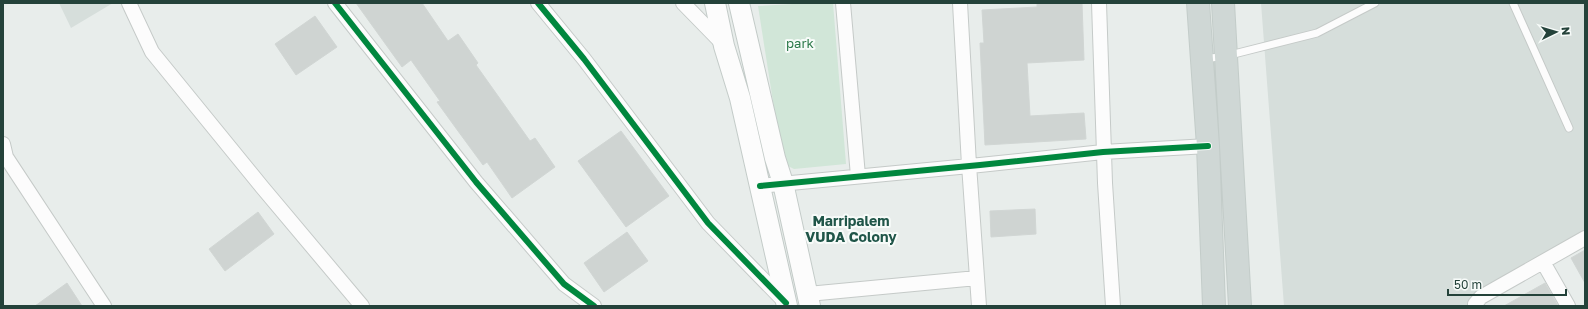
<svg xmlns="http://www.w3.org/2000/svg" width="1588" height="309" viewBox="0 0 1588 309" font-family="'Golos Text',sans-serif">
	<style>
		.built { fill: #d6dedb }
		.green { fill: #d1e6d8 }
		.building { fill: #cfd4d2; stroke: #d1d6d4 }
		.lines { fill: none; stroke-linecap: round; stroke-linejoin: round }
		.lane-casing { stroke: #c5cac8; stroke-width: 9 }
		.street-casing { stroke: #c5cac8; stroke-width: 16 }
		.secondary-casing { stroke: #c3cbc8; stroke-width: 22 }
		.primary-casing { stroke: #c3ccc9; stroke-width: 24 }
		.lane { stroke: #fcfcfc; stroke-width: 7 }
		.street { stroke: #fcfcfc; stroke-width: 14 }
		.secondary { stroke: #fcfcfc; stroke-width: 20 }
		.primary { stroke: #cfd7d5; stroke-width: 22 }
		.cycleway-casing { stroke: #f7fbf9; stroke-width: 8 }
		.cycleway { stroke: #00873e; stroke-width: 6 }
		.labels { text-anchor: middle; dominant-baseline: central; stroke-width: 4; stroke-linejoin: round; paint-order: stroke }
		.park-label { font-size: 13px; fill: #2d7a4b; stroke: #f7fbf9 }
		.neighbourhood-label { font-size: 14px; font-weight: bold; fill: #1f5548; stroke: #f7fbf9 }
	</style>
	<rect width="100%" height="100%" fill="#e8edeb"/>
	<path class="built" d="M59 3H113L71 28Z
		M1261 3H1585V239L1468 306H1284Z"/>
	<path class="green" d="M810 3H833L846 164 794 169 788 166 777 127 758 6Z"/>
	<path class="building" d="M356 3H422L448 41 458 34 478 63 476 65 530 141 535 138 555 167 512 198 487 162 483 165 458 131 437 102 440 101 411 60 402 67Z
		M1082 3 1084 60 1027 63 1030 116 1084 113 1086 139 985 145 980 43H984L982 10 1037 7V4Z
		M315 16 337 47 296 75 275 44Z
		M621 131 669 196 626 227 578 161Z
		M1035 209 1036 234 991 237 990 211Z
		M258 212 274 234 225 271 209 249Z
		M627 232 648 261 604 292 584 263Z
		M1585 250V283L1571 258Z
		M67 283 82 306H35Z
		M1545 283 1558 306H1504Z"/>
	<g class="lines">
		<g class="lane-casing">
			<path id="lane" d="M1513 3 1569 128
				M1204 59 1226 56 1317 33 1375 3"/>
		</g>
		<g class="street-casing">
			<path id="street" d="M129 3 152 52 262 187 362 306
				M335 3 476 182 564 284 594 306
				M538 3 584 59 708 223 786 303
				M683 3 723 44
				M843 3 858 176
				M960 3 969 165 979 306
				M1099 3 1105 183 1113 306
				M3 144 6 157 104 306
				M760 186 980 165 1103 152 1208 146
				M1543 262 1568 306
				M808 294 977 278
				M1475 306V304L1481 297 1585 238"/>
		</g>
		<g class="secondary-casing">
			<path id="secondary" d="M715 3 724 46 740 98 787 306
				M739 3 775 158 783 183 810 306"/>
		</g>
		<g class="primary-casing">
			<path id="primary" d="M1198 3 1208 146 1214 306
				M1223 3 1240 306"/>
		</g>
		<use href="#lane" class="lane"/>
		<use href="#street" class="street"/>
		<use href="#secondary" class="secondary"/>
		<use href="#primary" class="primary"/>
		<g class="cycleway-casing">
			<path id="cycleway" d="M335 3 476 182 564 284 594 306
				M538 3 584 59 708 223 786 303
				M760 186 980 165 1103 152 1208 146"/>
		</g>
		<use href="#cycleway" class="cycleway"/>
	</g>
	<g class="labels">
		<g class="park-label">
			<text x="800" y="43">park</text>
		</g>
		<g class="neighbourhood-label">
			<text x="851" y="220">Marripalem<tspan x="851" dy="16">VUDA Colony</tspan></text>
		</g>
	</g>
	<rect width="1588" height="309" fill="none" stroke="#24423a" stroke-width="8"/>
	<g transform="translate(1556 32) rotate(85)" stroke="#f7fbf9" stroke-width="3" paint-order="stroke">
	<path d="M0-3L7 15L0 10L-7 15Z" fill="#24423a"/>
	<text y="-6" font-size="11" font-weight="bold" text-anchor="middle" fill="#24423a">N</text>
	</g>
	<path d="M1448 289v6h118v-6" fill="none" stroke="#24423a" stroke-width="2"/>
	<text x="1454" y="289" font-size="12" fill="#24423a" stroke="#f7fbf9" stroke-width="3" paint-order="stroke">50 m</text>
</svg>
